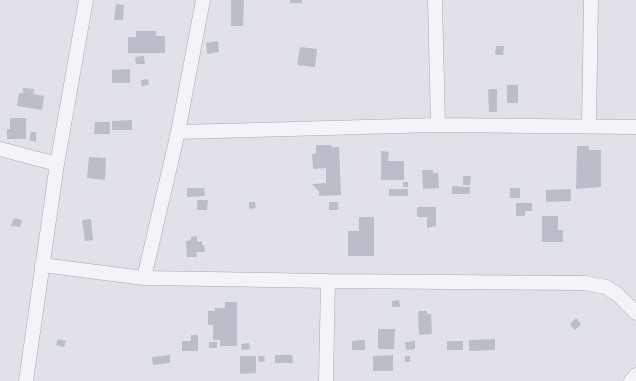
<svg xmlns="http://www.w3.org/2000/svg" width="636" height="381" viewBox="0 0 636 381" font-family="'Titillium Web',sans-serif">
	<style>
		.building { fill: #bbbdc9 }
		.lines { fill: none; stroke-linecap: round; stroke-linejoin: round }
		.minor-casing { stroke: #a6a8b3; stroke-width: 15 }
		.minor { stroke: #f3f4f7; stroke-width: 14 }
	</style>
	<rect width="100%" height="100%" fill="#e1e2e9"/>
	<path class="building" d="M231 0H244L243 26H231Z
		M290 0H302V3H290Z
		M116 4 124 5 123 20H114Z
		M136 31H156V36H165V53H128V37H136Z
		M218 41 219 52 207 54 206 43Z
		M496 46H504L503 55H495Z
		M300 47 317 49 315 67 297 65Z
		M144 56 145 64H136L135 57Z
		M130 69V83H112V70Z
		M148 79 149 85 142 86 141 80Z
		M507 85H518V103H507Z
		M23 88 34 89 33 94 44 96 42 110 17 106 19 93H23Z
		M488 89H497V112H489Z
		M10 118H26V139H7V129H10Z
		M132 120V130H112V121Z
		M95 122H110V134H94Z
		M31 132H36V142L29 140Z
		M316 145H331L332 147H339L341 195 319 196V192L312 184 326 183V168L313 169 312 154H316Z
		M577 146H589V150H601V187L576 189Z
		M381 151 389 152 388 161H404V180H381Z
		M89 157 106 158 105 180 87 178Z
		M422 170H433V173H438L439 188 423 189Z
		M463 176H471L470 185H463Z
		M403 182H408V187H403Z
		M452 186 470 187V194H452Z
		M187 188H204L205 196 187 197Z
		M510 188H520V198H510Z
		M389 189H408V196H389Z
		M571 189V201L546 202V190Z
		M197 200H208L207 210H197Z
		M249 202H255L256 208 249 209Z
		M329 202H338V210H329Z
		M516 203H532V211H525V216H516Z
		M417 207H436V226L427 228V217H417Z
		M542 216H558V230H563V242H542Z
		M359 217H374V256H348V231H359Z
		M14 218 22 220 20 227 11 226Z
		M91 219 93 240 85 241 82 220Z
		M197 236V242L202 241V245H204L205 252H196L197 257H187L186 241 191 240V237Z
		M399 300 400 307H392V301Z
		M225 302H237V346H220V340H213V325H208V311H215V308H225Z
		M419 311H427V314H431L432 334 419 335 418 313H419Z
		M576 318 581 324 575 330 570 324Z
		M378 329H395L394 349H378Z
		M191 335H198V351H182V341H191Z
		M58 339 66 341 64 347 56 345Z
		M495 339V350L469 351V340Z
		M365 340V350H352V341Z
		M415 341V349L406 350 405 342Z
		M447 341H463V350H447Z
		M209 342H217V348H209Z
		M249 343 250 349 242 350 241 344Z
		M170 355V363L153 365 152 357Z
		M275 355H292L293 363H275Z
		M393 355V371H373V356Z
		M240 356H256V373L240 374Z
		M258 356H264L265 361 259 362Z
		M405 356H410V362H405Z"/>
	<g class="lines">
		<g class="minor-casing">
			<path id="minor" d="M435 0 438 125
				M589 126 591 0
				M178 132 438 125 636 127
				M0 149 57 164
				M42 265 144 278 328 281 585 283 606 287 617 294 636 313
				M144 278 178 132 203 0
				M26 381 57 164 86 0
				M326 381 328 281
				M631 381 636 375"/>
		</g>
		<use href="#minor" class="minor"/>
	</g>
</svg>
